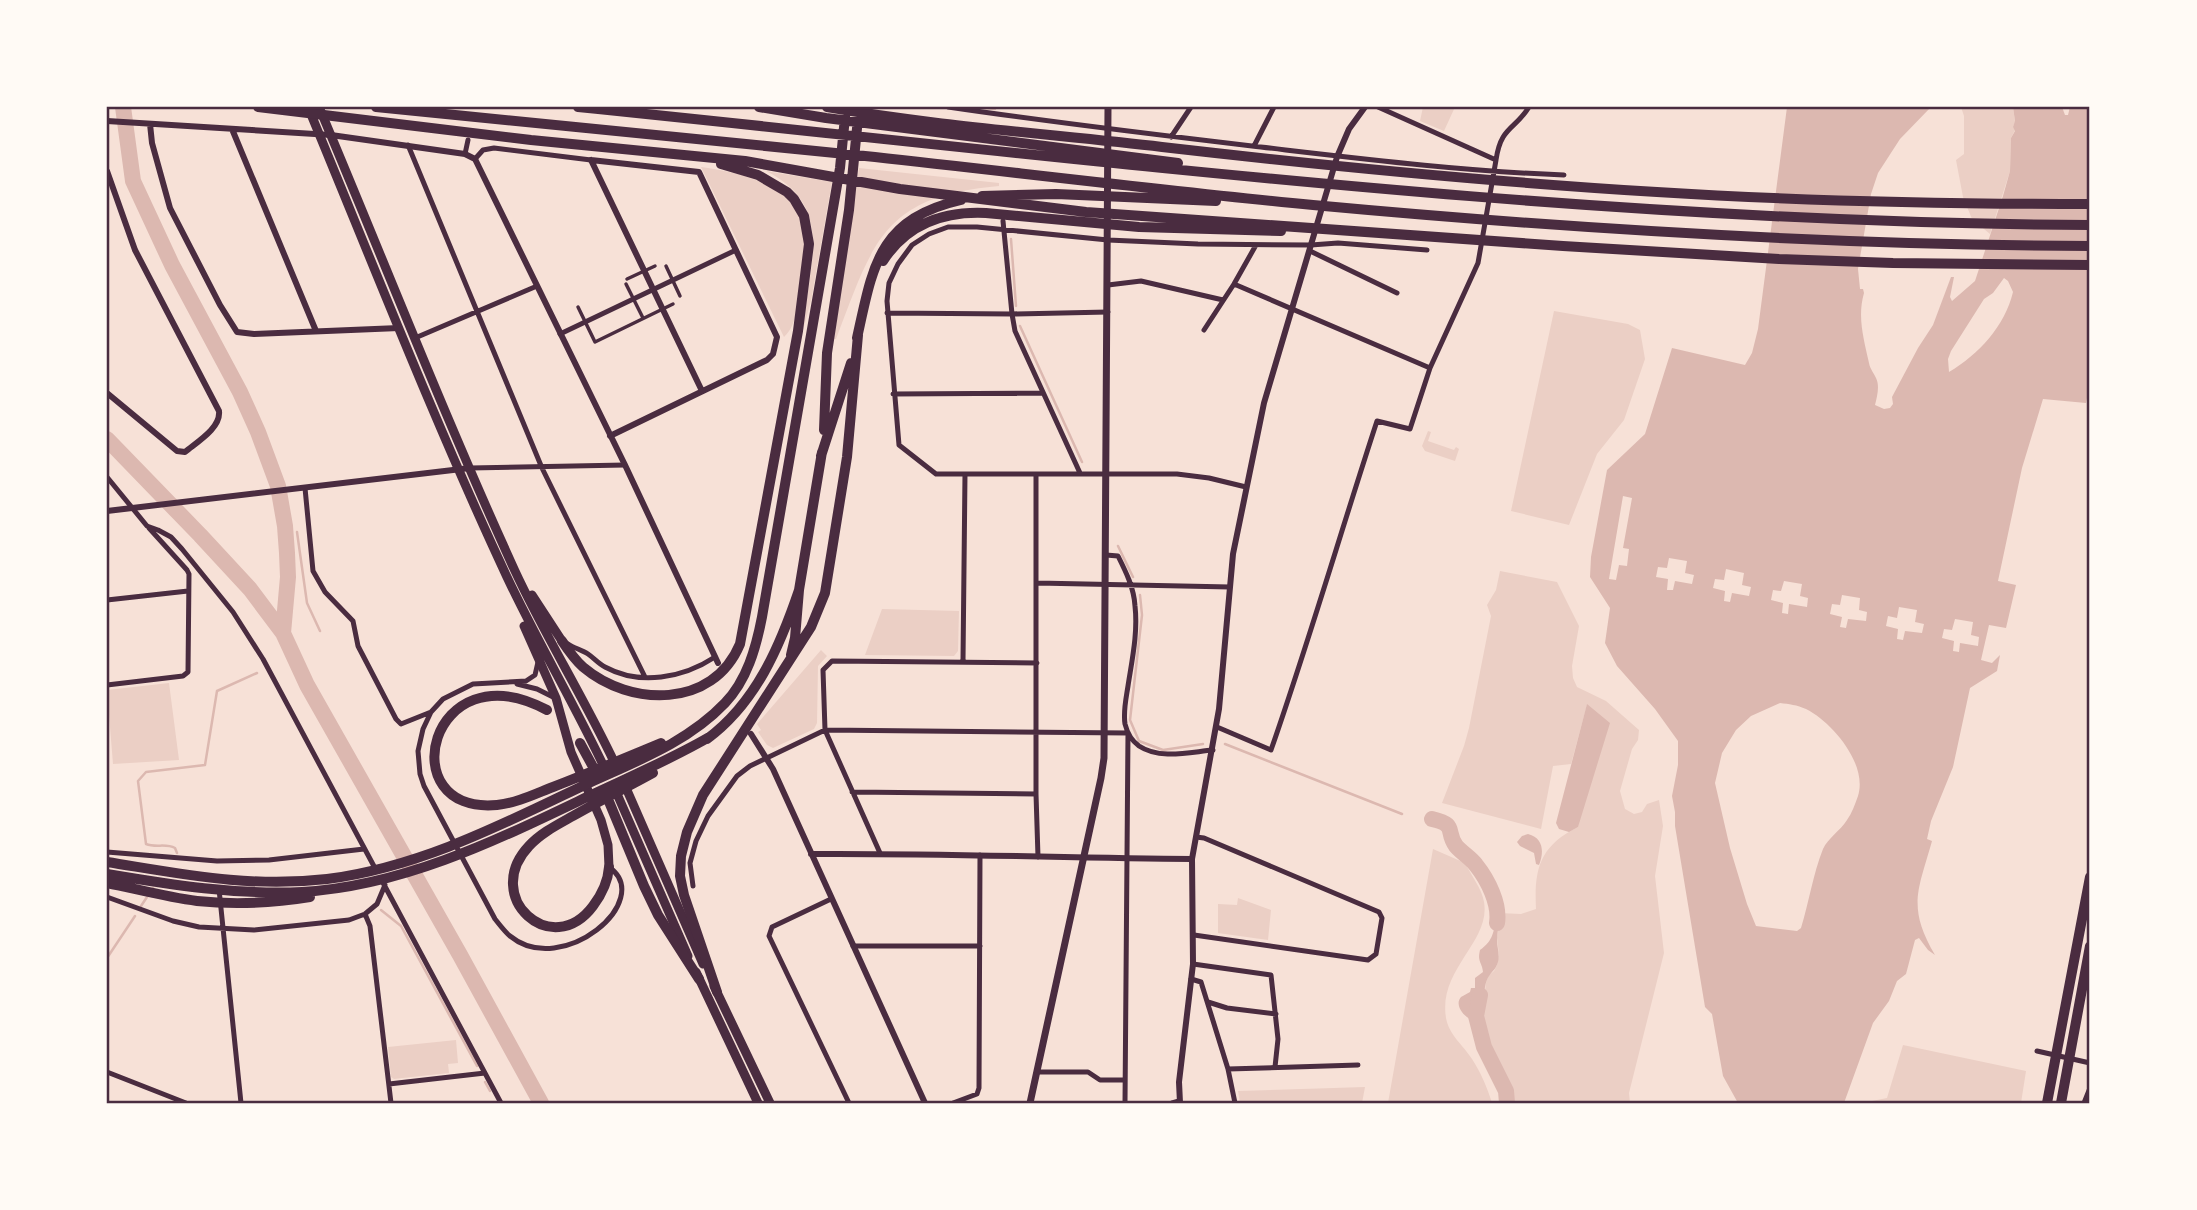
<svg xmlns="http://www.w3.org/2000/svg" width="2197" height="1210" viewBox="0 0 2197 1210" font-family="'Alegreya Sans',sans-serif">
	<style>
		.green { fill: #ebcfc5 }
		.water { fill: #dcb8b0; fill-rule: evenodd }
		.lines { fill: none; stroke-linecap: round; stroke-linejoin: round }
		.stream { stroke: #dcb8b0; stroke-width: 2.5 }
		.river { stroke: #dcb8b0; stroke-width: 16 }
		.pedestrian { stroke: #4a2c40; stroke-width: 3.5 }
		.minor { stroke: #4a2c40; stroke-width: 5 }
		.tertiary { stroke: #4a2c40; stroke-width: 6 }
		.secondary { stroke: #4a2c40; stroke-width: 7 }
		.trunk { stroke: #4a2c40; stroke-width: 9 }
		.motorway { stroke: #4a2c40; stroke-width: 10 }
		.neatline { fill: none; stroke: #4a2c40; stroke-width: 2.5 }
	</style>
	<rect width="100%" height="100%" fill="#f7e1d7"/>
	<path class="green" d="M1423 107H1455L1444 131 1420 121Z
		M1961 107H2013L2015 122 2013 127 2015 130 2011 138 2010 171 1990 234 1972 219 1963 197 1956 160 1964 154V116Z
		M701 167C734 171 791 184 802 221 808 242 802 265 799 286 797 304 798 324 784 337Z
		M859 168 999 183V186C883 196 873 242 836 339H834Z
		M766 171 832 182 811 301 803 330C802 318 806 305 808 292 816 239 821 199 766 171Z
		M1554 311 1628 324 1640 330 1645 359 1624 420 1597 454 1569 525 1511 511Z
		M1428 431 1431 432 1428 441 1454 450 1456 447 1459 449 1455 461 1425 451 1422 446Z
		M1500 571 1557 582 1579 626 1572 666 1573 678 1577 687 1606 701 1639 730 1638 740 1632 749 1620 791 1625 809 1634 814 1642 812 1647 804 1659 800 1663 826 1655 876 1664 953 1629 1093 1630 1103H1502L1498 1085 1482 1053 1489 1045 1488 1031 1478 1014 1483 1003 1487 977 1494 971 1497 965 1499 955 1497 938 1499 913 1521 914 1536 909C1534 868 1540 846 1578 827L1587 705 1571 764 1553 766 1541 829 1442 803 1464 746 1469 728 1491 616 1487 605 1496 590Z
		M882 609 959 611 958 651 954 656 865 655Z
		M821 650 827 656 818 666 817 723 814 729 773 748 767 745 758 732 761 730 757 724Z
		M169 683 179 760 113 764 107 690Z
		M1433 849 1465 863C1471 875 1482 889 1484 902 1491 942 1438 969 1446 1018 1449 1035 1463 1045 1472 1059 1481 1073 1487 1087 1492 1103H1388Z
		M1238 898 1271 910 1268 940 1218 933V904L1237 905Z
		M456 1040 458 1063 448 1064 449 1073 394 1079 391 1077 388 1047Z
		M1903 1045 2026 1071 2021 1103H1862L1887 1098Z
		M1365 1087 1362 1103H1240L1238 1091Z"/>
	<path class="water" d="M1787 107H1931L1900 139 1878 173 1871 194 1858 269 1860 289H1863L1864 293C1857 317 1864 340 1869 363 1870 369 1874 373 1876 378 1880 386 1877 397 1875 405L1884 409 1890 408 1893 404 1892 397 1918 348 1933 325 1951 277H1954L1950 297 1952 301 1975 281 2003 196 2010 171 2011 138 2015 131 2013 127 2015 121 2013 107H2062L2065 115H2068L2070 107H2090V383L2086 403 2043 399 2022 468 1998 581 2016 585 2006 628 1989 625 1981 660 1992 663 2000 655 1997 671 1970 688 1953 767 1931 821 1927 839 1932 841C1918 891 1907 907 1935 955L1928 950 1919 938 1915 940 1906 974 1897 981 1889 1001 1873 1023 1844 1103H1738L1723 1076 1712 1014 1705 1007 1675 826V812L1672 796 1678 765V741L1655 709 1617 666 1605 643 1610 608 1590 577 1591 557 1607 470 1645 434 1672 348 1745 365 1752 353 1758 329ZM2004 278 2008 281 2013 292C2005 326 1978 355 1949 372L1948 359 1951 351 1984 299 1993 293ZM1623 496 1632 498 1623 548 1629 549 1627 566 1619 565 1616 580 1609 579ZM1669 558 1687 561 1685 573 1694 575 1692 584 1675 581 1673 590H1667L1668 579 1656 577 1658 567 1667 568ZM1726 569 1744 573 1742 585 1751 587 1749 596 1732 593 1730 602 1724 601 1725 591 1713 588 1715 579 1724 580ZM1784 581 1802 584 1800 596 1808 598 1807 607 1789 604 1788 614 1782 613 1783 603 1771 600 1773 590 1781 591ZM1842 595 1860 598 1859 610 1867 612 1866 621 1848 619 1846 628 1840 627 1842 617 1830 614 1832 604 1840 605ZM1899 607 1917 610 1915 622 1924 624 1922 633 1905 631 1903 640 1897 639 1898 629 1886 626 1888 616 1897 618ZM1955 619 1973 622 1971 635 1979 637 1978 646 1960 643 1959 652 1953 651 1954 641 1942 638 1944 629 1952 630ZM1780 703C1789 704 1797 705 1806 709 1832 722 1868 764 1858 796 1855 804 1852 813 1847 820 1840 831 1828 838 1823 849 1813 874 1809 902 1801 928L1797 931 1756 926 1747 904 1730 848 1715 783 1722 753 1736 730 1751 716Z
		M1587 704 1610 723 1578 827 1569 832 1559 829 1556 823Z
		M1528 834C1544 838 1544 853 1539 865L1536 864 1534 853 1520 846 1517 842 1522 836Z
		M1494 903H1496C1503 915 1497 927 1497 940 1497 948 1500 954 1498 962 1496 969 1493 970 1489 976 1481 987 1488 1010 1470 1019 1464 1016 1454 1005 1461 997 1464 995 1467 994 1470 992L1471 988H1475V978L1483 972C1482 962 1477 962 1480 950 1494 940 1493 932 1497 916L1494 911Z"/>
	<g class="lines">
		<path class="stream" d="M974 107 995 109
			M1011 239 1016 306
			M1020 326 1082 462
			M297 532 307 603 320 631
			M1118 546 1133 577
			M1140 595 1142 615 1130 720 1139 741 1163 750 1203 744
			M1225 744 1402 814
			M177 853 175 848C166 843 156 848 146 844L138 781 146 772 205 765 217 691 257 673
			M141 906 153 888
			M381 910 401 926 477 1066
			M107 958 135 916
			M485 1082 490 1091"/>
		<path class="river" d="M123 107 133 181 172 265 240 392 258 432 278 486 285 526 287 553 288 577 283 633
			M107 439 200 535 250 589 283 633 307 685 460 955 541 1103
			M1432 819C1458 825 1445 831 1456 846 1462 853 1471 858 1476 865 1488 880 1500 904 1497 923
			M1480 995 1476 1016 1484 1047 1506 1091 1507 1103"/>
		<path class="pedestrian" d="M666 266 680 296
			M627 279 655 266
			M626 284 643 318
			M578 307 595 342 673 304"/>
		<path class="minor" d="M948 107C1050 122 1150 134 1252 146 1356 158 1459 171 1564 175
			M1171 137 1191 107
			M408 145 542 468 645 677
			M1254 146 1274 107
			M465 154 468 140
			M475 159 483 150 494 148 591 160
			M1496 160C1501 126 1515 130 1529 107
			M1003 221 1012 314 1015 331 1080 473
			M1310 251 1397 293
			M1234 284 1430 368
			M1108 285 1141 281 1223 300
			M887 313 1012 314 1108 312
			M1204 330 1234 284 1256 245
			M560 334 736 250
			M415 338 537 286
			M893 394 1042 393
			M470 468 625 465
			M1036 474V794L1038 857
			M107 477 147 526 158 530 171 537 182 549 233 612 263 659 376 870
			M1246 487 1209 478 1177 474H936L899 445 887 301 889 283 898 264 912 245 929 234 948 227H977L1108 240 1198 244 1311 245 1338 243 1427 250
			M305 488 313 571 325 592 353 621 358 646 396 719 401 724 431 712
			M1106 555 1118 556C1126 572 1134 588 1135 606 1138 633 1132 660 1128 686 1126 699 1123 711 1125 724 1127 732 1132 741 1139 746 1160 760 1190 752 1213 750
			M1037 583 1230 587
			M107 600 188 591
			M568 644C574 648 582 650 588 654 594 658 599 664 605 667 640 686 683 678 715 657
			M963 661 965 474
			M538 662 535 675 526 681 473 684 443 699 431 712 423 729 418 751 420 774 424 786 495 919C500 925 504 931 510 936 562 979 656 900 609 867
			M517 684 537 689 553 697
			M107 685 183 676 188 672 189 574 187 570 149 528
			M1217 727 1271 750C1309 641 1341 531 1377 421L1410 429 1430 368 1478 263 1496 160 1378 107
			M852 792 1036 794
			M107 852 217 861 269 860 364 849
			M880 853 825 730 823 670 832 661 1037 663
			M381 879 501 1103
			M693 886 690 863 696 841 708 816 737 776 750 766 825 730 1128 733 1125 1103
			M219 889 241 1103
			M107 897 173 921 199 927 254 930 349 920 365 914 377 904 385 885
			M831 899 772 927 769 936 849 1103
			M365 914 370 926 391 1103
			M1194 935 1368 960 1376 954 1382 918 1379 912 1204 838 1196 837
			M853 946H980
			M1193 964 1271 975 1278 1039 1275 1067
			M1191 979 1201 982 1228 1069 1235 1103
			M1208 1002 1227 1008 1276 1014
			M2037 1051 2090 1063
			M1228 1069 1358 1065
			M107 1072 186 1103
			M1037 1072H1088L1100 1080H1125
			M389 1084 485 1073
			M953 1103 977 1094 979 1088 980 855
			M1172 1103 1179 1101
			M2084 1103 2090 1088"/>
		<path class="tertiary" d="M107 121 331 135 465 154 475 159 625 465 718 663
			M150 124 152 143 170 208 220 305 237 332 254 334 399 328
			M232 129 316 331
			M591 160 699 172 777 337 773 354 767 360 610 436
			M591 160 702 391
			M107 171 135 250 219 411C221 428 197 442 185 452L177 451 107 393
			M107 511 470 468
			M751 734 773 769 925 1103
			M811 854C938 853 1065 858 1192 859
			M1180 1103 1179 1082 1193 964 1192 859 1219 709 1233 554 1264 403 1337 157 1349 129 1365 107"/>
		<path class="secondary" d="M1030 1103 1101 778 1104 758 1108 107"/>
		<path class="trunk" d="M308 107C373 264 435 423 507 577 538 643 575 705 606 771
			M319 107C384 261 445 418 515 571 546 638 586 701 617 768
			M532 595 562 641
			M524 626 556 698 571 752 601 820 608 845 609 867
			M623 781 703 964
			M614 787 688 956
			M696 972 758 1103
			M714 986 770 1103"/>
		<path class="motorway" d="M258 107 531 140 745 161 900 189 1086 212 1563 246 1779 259 1893 263 2090 265
			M376 107C543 124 709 140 875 157 1021 173 1167 191 1313 205 1572 229 1831 245 2090 246
			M578 107C1081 158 1584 223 2090 225
			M759 107 826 118 1178 163
			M827 107C937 126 1050 134 1162 147 1327 166 1492 182 1657 192 1801 201 1946 204 2090 204
			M982 196 1056 194 1216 201
			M883 261C907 224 944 211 986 213L1139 227 1281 231
			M857 338C873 266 878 219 961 200
			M824 430 827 353 849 210 859 108
			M821 456 851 363
			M562 641C568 650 574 659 583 667 630 707 713 709 740 644L798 331 809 244 804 216 794 199 787 192 758 175 721 164
			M791 655 795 638 799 590 822 452
			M547 710C429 647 390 815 497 805 517 803 535 794 553 787 589 773 625 758 661 743
			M707 739C756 703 780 646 799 590
			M580 743 598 776
			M605 792 644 886 658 915 699 979
			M107 862C183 874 249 888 327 879 421 867 505 823 589 783 637 761 688 742 725 703 747 680 756 648 762 617L840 168 846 107
			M609 867C608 882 602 894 593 906 552 961 481 897 529 846 541 833 557 825 573 816 599 801 626 788 653 773
			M107 874C172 885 236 895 302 892 404 886 497 840 587 797 629 777 672 759 711 736
			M107 883C137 889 166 897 197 901 234 905 273 903 310 897
			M717 992 684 895 680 876 681 856 687 832 703 795 811 627 825 593 847 457 858 335
			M2047 1103 2090 877
			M2061 1103 2090 946"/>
	</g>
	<rect width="2197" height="1210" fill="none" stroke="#fffaf5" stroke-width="217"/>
	<rect x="108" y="108" width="1980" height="994" class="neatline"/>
</svg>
